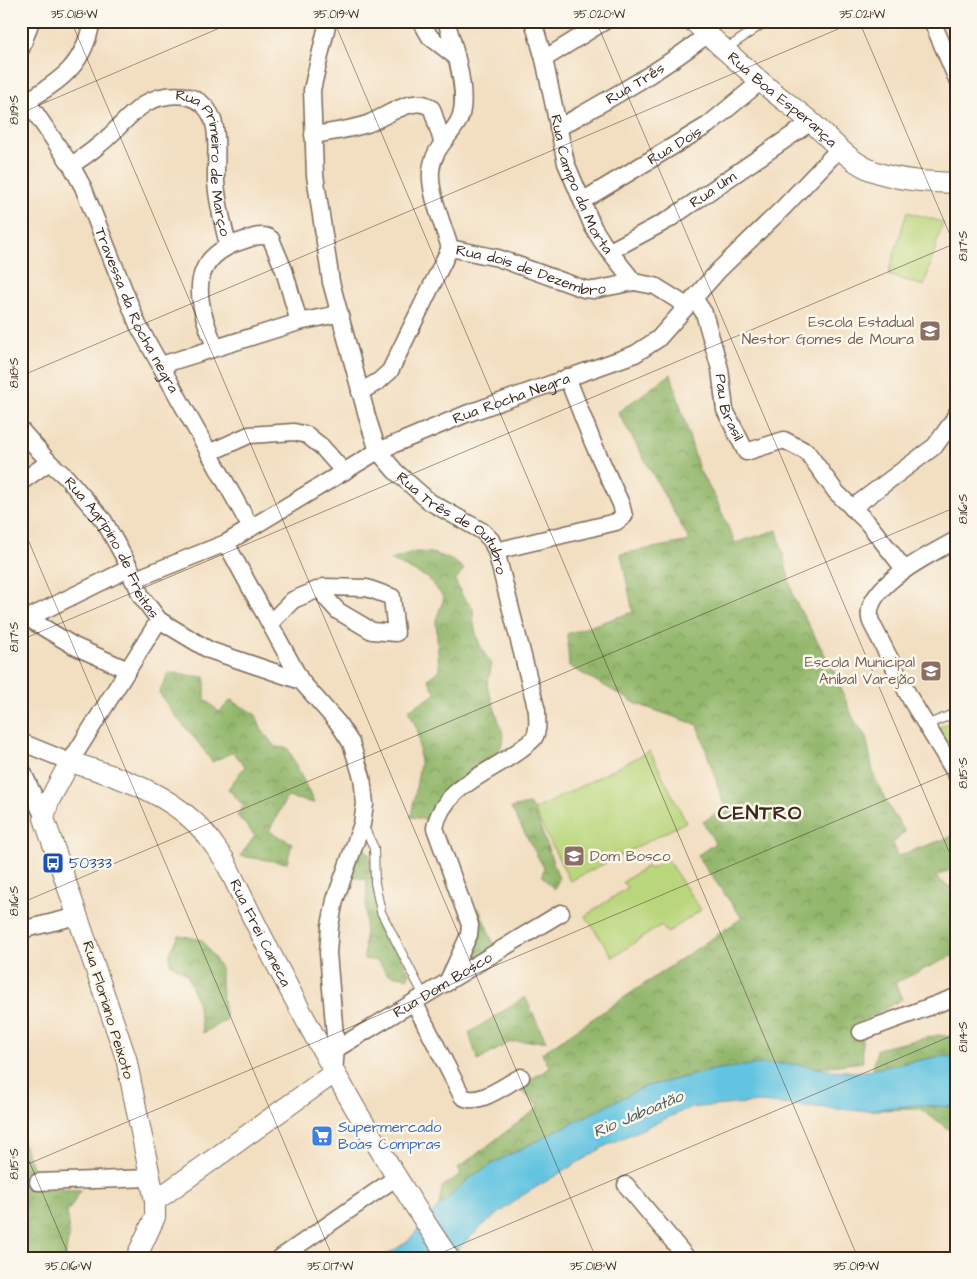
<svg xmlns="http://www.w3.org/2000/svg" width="977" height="1279" viewBox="0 0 977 1279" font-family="'Architects Daughter',sans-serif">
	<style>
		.forest { fill: url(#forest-crowns); stroke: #677045 }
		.green { fill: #bad67c; stroke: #7a804d }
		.water { fill: #63c4e1; stroke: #4f7780 }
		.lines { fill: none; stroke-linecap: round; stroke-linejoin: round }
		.service-casing { stroke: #7b6957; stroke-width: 10 }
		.minor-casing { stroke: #7b6957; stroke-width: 19 }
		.tertiary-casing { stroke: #7b6957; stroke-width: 22 }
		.service { stroke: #fff; stroke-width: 8 }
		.minor { stroke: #fff; stroke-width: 16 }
		.tertiary { stroke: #fff; stroke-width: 20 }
		.ticks { fill: none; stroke: #3b2a1e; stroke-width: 1; stroke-opacity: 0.45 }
		.labels { text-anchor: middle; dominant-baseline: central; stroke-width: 5; stroke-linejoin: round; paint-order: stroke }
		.street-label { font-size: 15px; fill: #3b2a1e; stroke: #fbf7ec }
		.education-label { font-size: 15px; fill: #785e54; stroke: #fbf7ec; text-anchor: end }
		.transit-label { font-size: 15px; fill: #164399; stroke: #fbf7ec; text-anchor: start }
		.shop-label { font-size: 15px; fill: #366cbe; stroke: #fbf7ec; text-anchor: start }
		.water-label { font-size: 16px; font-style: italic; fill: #475858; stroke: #fbf7ec }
		.district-label { font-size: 20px; font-weight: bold; letter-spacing: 1px; fill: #3b2a1e; stroke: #fbf7ec }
		.neatline { fill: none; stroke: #3b2a1e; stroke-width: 2 }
		.ticks-label { font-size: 12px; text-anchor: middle; fill: #3b2a1e }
	</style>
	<defs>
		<pattern id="forest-crowns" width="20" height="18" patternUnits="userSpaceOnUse" patternTransform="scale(1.25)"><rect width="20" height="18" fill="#93b76c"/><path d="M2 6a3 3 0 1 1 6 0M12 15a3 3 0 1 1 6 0" fill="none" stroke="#799558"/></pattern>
	</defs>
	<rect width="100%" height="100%" fill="#fbf7ec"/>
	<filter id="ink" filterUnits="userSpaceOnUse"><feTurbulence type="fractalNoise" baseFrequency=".02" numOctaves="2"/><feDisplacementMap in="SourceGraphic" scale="10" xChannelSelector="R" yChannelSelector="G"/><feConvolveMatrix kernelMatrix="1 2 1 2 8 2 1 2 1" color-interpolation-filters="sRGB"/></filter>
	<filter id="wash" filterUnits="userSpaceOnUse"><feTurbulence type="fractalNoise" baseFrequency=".0096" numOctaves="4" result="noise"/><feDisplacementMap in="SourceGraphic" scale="20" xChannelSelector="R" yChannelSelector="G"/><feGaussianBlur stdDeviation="1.12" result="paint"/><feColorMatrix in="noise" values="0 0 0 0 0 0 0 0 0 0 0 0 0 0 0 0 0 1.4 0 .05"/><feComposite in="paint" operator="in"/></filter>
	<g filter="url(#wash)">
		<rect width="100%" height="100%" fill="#f2dec0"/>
		<path class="forest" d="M671 374 699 470 716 499 735 543 777 530 794 599 834 671 853 718 866 737 874 776 889 807 905 832 893 843 897 856 956 835V867L935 877 956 891V954L895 983 902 999 861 1022 863 1062 815 1068 779 1064 718 1069 644 1087 501 1159 439 1207 442 1187 461 1174 458 1168 539 1107 517 1087 550 1068 542 1053 742 918 697 856 715 843 703 822 725 808 698 725 637 704 569 666 567 634 633 612 621 554 690 541 618 412Z
			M415 552C434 552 449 556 464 569L455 581 463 597 473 608C473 629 478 647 492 664L487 685 504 737 499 752 448 791 431 820 411 817 420 764 418 731 408 710 436 694 428 679 439 670 436 620 444 598 428 578 391 560Z
			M169 673 205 677V699L219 712 231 700 256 715 262 730 275 747 288 748 314 803 287 797 269 831 292 843 287 863 240 856 255 836 237 815 244 806 228 789 245 766 233 752 212 762C196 736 174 719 159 692Z
			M529 804 534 810 559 879 554 889 542 876 544 868 511 808Z
			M360 845 369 853 380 917 410 974 407 978 387 974 378 961 364 959 367 880 349 875Z
			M478 907 496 949 458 966 472 931Z
			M179 935 202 940 221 968V987L226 1020 203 1033 197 1002 187 974 170 963V953Z
			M525 997 546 1041 510 1042 478 1061 469 1033Z
			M938 1035 956 1038V1057L941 1056 873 1069 877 1049Z
			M917 1105 956 1107V1134L920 1109 872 1110Z
			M21 1137 40 1189 81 1190 67 1213 69 1235 65 1258H21Z"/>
		<path class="green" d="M907 212 943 222 924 286 888 275Z
			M956 719V760L938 728Z
			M650 751 686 822 570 881 534 810Z
			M666 858 701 910 667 933 661 925 613 957 585 916 627 888 623 882 647 866 650 869Z"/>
		<path class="water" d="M941 1056 956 1057V1107L917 1105 861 1111 759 1102 689 1108 607 1145 523 1195 481 1227 448 1258H382L408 1241 432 1213 471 1177 501 1159 644 1087 718 1069 762 1064H794L829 1070 860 1072Z"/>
	</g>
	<g filter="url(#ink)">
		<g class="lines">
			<g class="service-casing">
				<path id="service" d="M726 49 767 21
					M926 725 956 713
					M363 825 374 848 375 883 381 912 424 996"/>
			</g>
			<g class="minor-casing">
				<g id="minor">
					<path id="s1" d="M328 21 312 90 315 175 331 282 368 420 378 451 395 471 430 502 482 531 491 540 496 551 537 711C537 720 539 730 534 738 530 743 522 748 517 752 487 774 442 788 435 828L470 925 469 935 447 983"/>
					<path d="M421 21 430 37 456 57"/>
					<path d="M446 21C454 45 471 100 458 122 448 139 433 149 431 171 429 193 444 227 450 248"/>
					<path id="s2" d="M533 21 544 59 566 163 593 227 603 243 634 282 655 286 687 306"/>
					<path d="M932 21 956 77"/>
					<path d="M21 49 31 21"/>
					<path d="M544 59 605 21"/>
					<path id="s3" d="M21 92 71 165 83 187 138 325 251 528"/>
					<path d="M29 100C64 78 84 64 92 21"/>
					<path id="s4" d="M558 128C609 99 661 71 708 34"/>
					<path d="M313 135C331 132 349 130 367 124 383 119 416 92 432 109L442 141"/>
					<path id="s5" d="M71 165C81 159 91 152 99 145 116 132 130 112 148 102 160 96 177 93 189 97 225 108 215 151 216 181 217 202 223 224 228 245"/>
					<path id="s6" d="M582 201 708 125 760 82"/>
					<path id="s7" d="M610 251 668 220 811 122"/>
					<path id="s8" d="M694 298 704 313 720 369 725 410 746 452 784 440 807 452 836 492 867 522 905 570"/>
					<path d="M215 346C195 300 186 257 245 240 253 237 264 233 271 239L284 270 299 322"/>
					<path d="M161 365 299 322 338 314"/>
					<path id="s9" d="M360 392 379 381 390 371 450 248 498 258 584 289 594 290 634 282"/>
					<path id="s10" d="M21 430 49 462 66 477 104 521 130 568 141 596 159 620 209 650 301 681 338 723 351 743 362 777 365 804 362 824 335 900 330 926 328 953 336 1048 334 1073"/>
					<path d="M209 453 249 435 294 432 307 435 322 447 344 472"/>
					<path d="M21 482 49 462"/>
					<path d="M852 508 935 446 953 421 956 414"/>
					<path d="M956 540C931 554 859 588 871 622L911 700 956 774"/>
					<path d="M226 543 301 681"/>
					<path d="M496 551 616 522 624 516 621 504 593 443 567 377"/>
					<path id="s11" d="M133 580 226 543 378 451 466 414 635 354 658 339 719 270 783 208 839 149"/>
					<path d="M21 614 74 646 128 670"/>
					<path d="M26 619 130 568"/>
					<path d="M270 623 293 600 324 587 367 588 392 597 396 633 372 631 338 611 326 598 324 587"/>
					<path d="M21 742 70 762 159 620"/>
					<path d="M21 768 44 818"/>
					<path d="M21 930 78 916"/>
					<path d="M414 1002 462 1096C477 1108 506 1084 521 1077"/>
					<path d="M861 1032 956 997"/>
					<path id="s12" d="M328 1054 561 913"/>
					<path d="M38 1182 150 1178"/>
					<path d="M626 1185 687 1258"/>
					<path d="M280 1258 397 1177"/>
				</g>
			</g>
			<g class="tertiary-casing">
				<g id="tertiary">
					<path id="s13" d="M693 21C715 41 737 61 759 80 775 94 793 107 810 121 831 139 849 163 876 172 902 181 929 182 956 183"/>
					<path d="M155 1201 334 1073"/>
					<path id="s14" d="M136 1258 155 1217V1201L126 1058 44 818 49 801 70 762C117 776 170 793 203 831 211 840 217 850 224 859 290 997 363 1131 449 1258"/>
				</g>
			</g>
			<use href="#service" class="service"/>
			<use href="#minor" class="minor"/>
			<use href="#tertiary" class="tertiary"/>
		</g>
	</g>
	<path class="ticks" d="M71 21 596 1258M334 21 858 1258M596 21 956 868M859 21 956 249M21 113 236 21M21 376 857 21M21 523 333 1258M21 640 956 243M21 903 956 507M21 1142 70 1258M21 1167 956 770M429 1258 956 1034"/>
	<defs>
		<g id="school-square" transform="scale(1.125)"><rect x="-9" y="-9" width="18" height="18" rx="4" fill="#8d6e63" stroke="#fbf7ec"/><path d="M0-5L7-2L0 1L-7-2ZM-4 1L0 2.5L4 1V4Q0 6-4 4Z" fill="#fff"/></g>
		<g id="bus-square" transform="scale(1.125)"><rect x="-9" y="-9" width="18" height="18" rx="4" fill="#1a4fb4" stroke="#fbf7ec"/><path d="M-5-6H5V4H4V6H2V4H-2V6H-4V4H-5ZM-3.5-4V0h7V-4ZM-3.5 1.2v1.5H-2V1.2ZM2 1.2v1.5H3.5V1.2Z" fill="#fff"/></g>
		<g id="supermarket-square" transform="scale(1.125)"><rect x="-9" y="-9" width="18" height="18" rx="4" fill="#3f7fe0" stroke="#fbf7ec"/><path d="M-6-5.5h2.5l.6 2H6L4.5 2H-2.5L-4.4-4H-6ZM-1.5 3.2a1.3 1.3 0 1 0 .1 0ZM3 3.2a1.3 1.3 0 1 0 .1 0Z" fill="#fff"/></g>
	</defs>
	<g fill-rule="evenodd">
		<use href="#school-square" x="930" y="331"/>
		<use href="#school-square" x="931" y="671"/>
		<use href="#school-square" x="574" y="856"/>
		<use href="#bus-square" x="53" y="863"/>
		<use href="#supermarket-square" x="322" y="1136"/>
	</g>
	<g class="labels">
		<g class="street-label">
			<text stroke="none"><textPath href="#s4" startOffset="89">Rua Três</textPath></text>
			<text stroke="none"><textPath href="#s13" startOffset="119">Rua Boa Esperança</textPath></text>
			<text stroke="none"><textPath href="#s6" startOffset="108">Rua Dois</textPath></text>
			<text stroke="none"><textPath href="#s5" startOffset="211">Rua Primeiro de Março</textPath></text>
			<text stroke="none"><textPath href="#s2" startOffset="171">Rua Campo da Morta</textPath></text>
			<text stroke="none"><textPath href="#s7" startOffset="120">Rua Um</textPath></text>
			<text stroke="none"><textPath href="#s9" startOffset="258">Rua dois de Dezembro</textPath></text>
			<text stroke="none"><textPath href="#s3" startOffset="248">Travessa da Rocha negra</textPath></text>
			<text stroke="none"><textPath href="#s11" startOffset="421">Rua Rocha Negra</textPath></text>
			<text stroke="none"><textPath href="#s8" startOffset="116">Pau Brasil</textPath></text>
			<text stroke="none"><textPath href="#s1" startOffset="546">Rua Três de Outubro</textPath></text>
			<text stroke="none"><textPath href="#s10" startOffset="150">Rua Agripino de Freitas</textPath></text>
			<text stroke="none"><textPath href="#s14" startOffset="792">Rua Frei Caneca</textPath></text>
			<text stroke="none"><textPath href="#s12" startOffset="134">Rua Dom Bosco</textPath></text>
			<text transform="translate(108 1010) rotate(73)">Rua Floriano Peixoto</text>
		</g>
		<g class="education-label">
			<text x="914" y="322">Escola Estadual<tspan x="914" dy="17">Nestor Gomes de Moura</tspan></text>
			<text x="915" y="662">Escola Municipal<tspan x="915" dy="17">Aníbal Varejão</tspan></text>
			<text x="590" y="856" text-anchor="start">Dom Bosco</text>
		</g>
		<g class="transit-label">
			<text x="69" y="863">50333</text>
		</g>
		<g class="shop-label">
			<text x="338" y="1127">Supermercado<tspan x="338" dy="17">Boas Compras</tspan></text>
		</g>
		<g class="water-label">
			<text transform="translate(638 1114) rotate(-23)">Rio Jaboatão</text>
		</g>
		<g class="district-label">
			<text x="760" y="813">CENTRO</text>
		</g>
	</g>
	<rect width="977" height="1279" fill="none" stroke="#fbf7ec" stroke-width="55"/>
	<rect x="28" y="28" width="922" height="1224" class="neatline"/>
	<g class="ticks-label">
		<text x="74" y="18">35.018°W</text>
		<text x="336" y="18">35.019°W</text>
		<text x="599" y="18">35.020°W</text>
		<text x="862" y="18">35.021°W</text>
		<text transform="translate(14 110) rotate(-90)" y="4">8.119°S</text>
		<text transform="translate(963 246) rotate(-90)" y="4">8.117°S</text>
		<text transform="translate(14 373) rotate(-90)" y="4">8.118°S</text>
		<text transform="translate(963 509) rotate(-90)" y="4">8.116°S</text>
		<text transform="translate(14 637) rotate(-90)" y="4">8.117°S</text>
		<text transform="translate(963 773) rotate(-90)" y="4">8.115°S</text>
		<text transform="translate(14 901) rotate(-90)" y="4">8.116°S</text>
		<text transform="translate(963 1037) rotate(-90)" y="4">8.114°S</text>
		<text transform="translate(14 1164) rotate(-90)" y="4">8.115°S</text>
		<text x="68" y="1270">35.016°W</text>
		<text x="330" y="1270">35.017°W</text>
		<text x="593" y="1270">35.018°W</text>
		<text x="856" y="1270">35.019°W</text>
	</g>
</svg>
